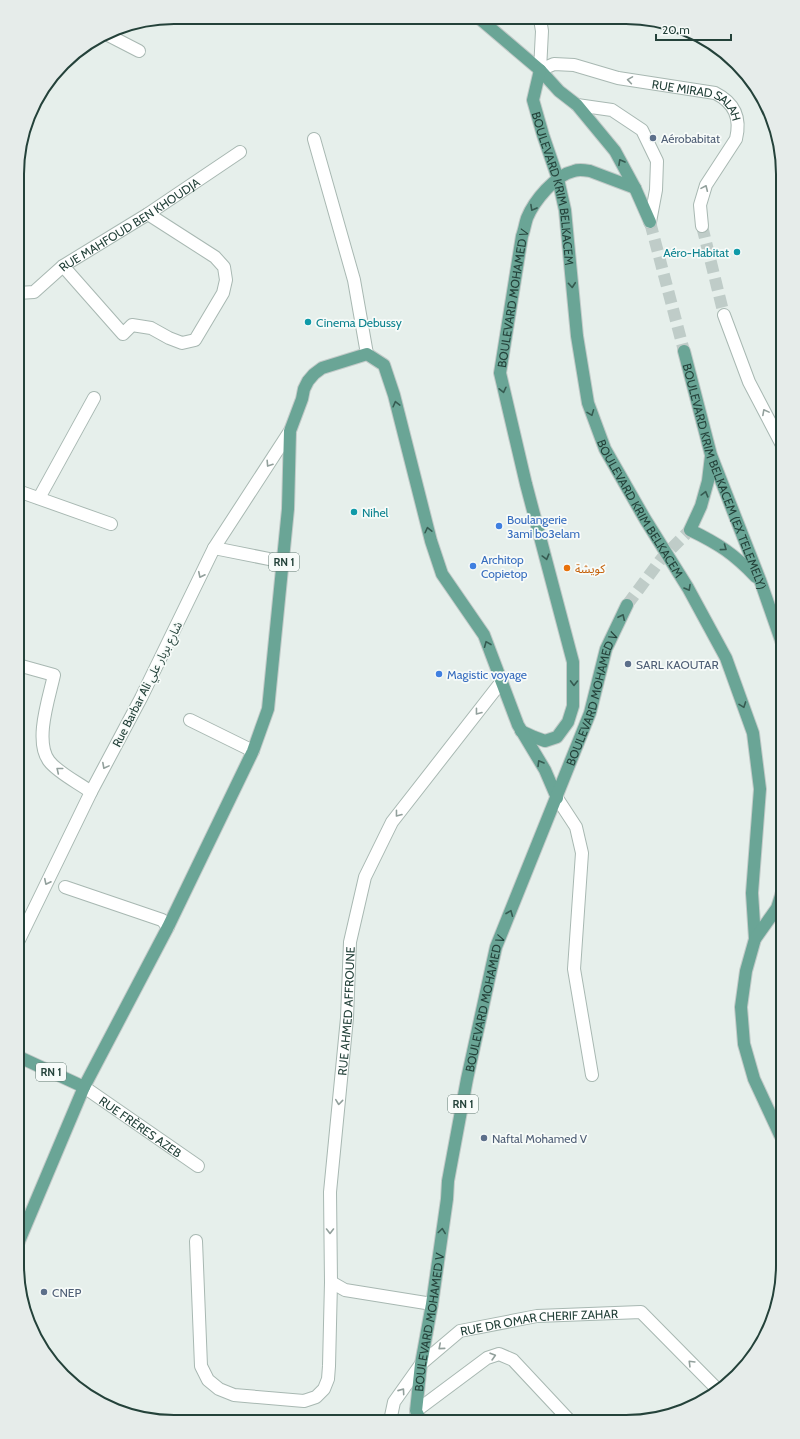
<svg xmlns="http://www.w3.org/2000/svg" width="800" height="1439" viewBox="0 0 800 1439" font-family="Cabin,'Noto Sans Arabic',sans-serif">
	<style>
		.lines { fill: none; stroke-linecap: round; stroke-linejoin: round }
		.minor-tunnel { stroke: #bfccc8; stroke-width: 12; stroke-dasharray: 12 6; stroke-linecap: butt }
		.major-tunnel { stroke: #bfccc8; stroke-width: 12; stroke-dasharray: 12 6; stroke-linecap: butt }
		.minor-casing { stroke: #a8b8b2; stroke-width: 14 }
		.major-casing { stroke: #c2cac8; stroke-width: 14 }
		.minor { stroke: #fff; stroke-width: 12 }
		.major { stroke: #6aa596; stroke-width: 12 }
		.oneway { stroke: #92a09c }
		.oneway2 { stroke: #365b51 }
		.service-dot { fill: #5c6f8a; stroke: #f7fbf9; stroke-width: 1.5 }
		.culture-dot { fill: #0f9aa8; stroke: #f7fbf9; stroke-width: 1.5 }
		.shop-dot { fill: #3f7fe0; stroke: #f7fbf9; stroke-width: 1.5 }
		.food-dot { fill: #e8710a; stroke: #f7fbf9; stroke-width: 1.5 }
		.labels { text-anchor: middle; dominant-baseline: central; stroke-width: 3.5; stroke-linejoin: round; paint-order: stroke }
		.shield { fill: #f7fbf9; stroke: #637a73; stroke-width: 1 }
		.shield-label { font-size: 11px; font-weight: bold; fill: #24423a }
		.street-label { font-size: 12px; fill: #24423a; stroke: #f7fbf9 }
		.service-label { font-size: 12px; fill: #4e5e75; stroke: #f7fbf9; text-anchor: start }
		.culture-label { font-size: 12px; fill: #0d838f; stroke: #f7fbf9; text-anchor: start }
		.shop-label { font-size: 12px; fill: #366cbe; stroke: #f7fbf9; text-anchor: start }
		.food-label { font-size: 12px; fill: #c56008; stroke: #f7fbf9; text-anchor: start }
		.rim { fill: none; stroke: #24423a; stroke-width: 2 }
	</style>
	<rect width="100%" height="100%" fill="#e6efeb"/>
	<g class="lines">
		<path class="minor-tunnel" d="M702 226 724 315"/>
		<path class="major-tunnel" d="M650 222 684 351
			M627 605 662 558 690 530"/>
		<g class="minor-casing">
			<g id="minor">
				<path id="s1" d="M540 19 542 31 540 70 554 64 574 65 618 78 715 93C735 103 741 118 736 139L706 185 700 205 702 226"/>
				<path d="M106 34 139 51"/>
				<path d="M577 105 612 110 642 130 657 161 656 190 650 222"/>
				<path d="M314 139 354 280 367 354"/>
				<path d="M63 266 123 334 132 325 151 328 169 338 182 343 195 340 223 293 226 280 224 267 215 257 148 214"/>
				<path id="s2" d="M18 293 34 292 63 266 148 214 240 152"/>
				<path d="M724 315 749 382 783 447"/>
				<path d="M18 491 111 524"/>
				<path d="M39 498 94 398"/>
				<path d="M214 548 284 562"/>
				<path d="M18 665 54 675C49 698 34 741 49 761 58 773 79 783 91 792"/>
				<path d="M190 720 253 751"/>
				<path d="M557 798 576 827 582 853 574 969 592 1075"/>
				<path d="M65 887 162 920 168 927"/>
				<path d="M17 944 91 792 141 698 214 548 290 431"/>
				<path id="s3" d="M84 1087 198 1166"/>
				<path d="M196 1241 201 1366 208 1380 219 1389 234 1395 304 1401 316 1397 324 1389 328 1379 329 1366 331 1282"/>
				<path id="s4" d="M432 1304 345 1290 331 1282 330 1192 347 1018 350 942 365 877 392 822 502 681"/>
				<path d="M416 1411 487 1358 499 1354 513 1360 571 1422"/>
				<path id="s5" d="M390 1421 394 1402 421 1364 460 1331 537 1316 641 1312 719 1391"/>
			</g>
		</g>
		<g class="major-casing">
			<g id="major">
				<path d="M480 19 540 70 559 91 577 105 615 151 635 188 650 222"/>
				<path id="s6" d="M540 70 533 100 543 135 558 179 565 210 577 336 588 403 605 449 645 519 688 588 726 658 753 733 760 789 752 893 755 939"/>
				<path id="s7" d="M684 351 711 455 760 580 783 646"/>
				<path d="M711 456 708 481 701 506 690 530C719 544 734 554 756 577"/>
				<path id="s8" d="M521 731 534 737 545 741 557 737 568 722 573 706V662L526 484 500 373 522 236C524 231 525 224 527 218 534 201 555 175 574 171 579 169 584 170 590 171L635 188"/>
				<path d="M17 1056 84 1087"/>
				<path d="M783 1138 780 1135 754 1079 744 1044 741 1007 746 971 755 939 777 908 783 889"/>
				<path d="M17 1246 84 1087 168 927 253 751 268 709 288 509 290 431 302 399 304 389 308 381 314 374 322 368 367 354 384 365 394 395 431 541 442 574 484 635 518 725 545 770 557 798"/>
				<path id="s9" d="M421 1421 416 1411 421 1364 432 1304 447 1199 448 1181 467 1079 496 947 590 713 606 649 627 605"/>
			</g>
		</g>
		<use href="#minor" class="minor"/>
		<use href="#major" class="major"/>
	</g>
	<defs><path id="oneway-chevron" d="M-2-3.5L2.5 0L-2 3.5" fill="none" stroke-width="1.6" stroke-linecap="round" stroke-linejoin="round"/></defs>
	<g class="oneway">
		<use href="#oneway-chevron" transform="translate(630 80) rotate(-171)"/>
		<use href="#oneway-chevron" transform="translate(705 188) rotate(-66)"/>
		<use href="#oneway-chevron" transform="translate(765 412) rotate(-118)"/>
		<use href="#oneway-chevron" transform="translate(269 464) rotate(123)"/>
		<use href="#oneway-chevron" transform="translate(201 575) rotate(116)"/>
		<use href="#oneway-chevron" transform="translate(478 712) rotate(128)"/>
		<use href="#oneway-chevron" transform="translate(105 766) rotate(118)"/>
		<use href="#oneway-chevron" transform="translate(59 770) rotate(-141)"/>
		<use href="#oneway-chevron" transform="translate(398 814) rotate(128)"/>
		<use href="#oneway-chevron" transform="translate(47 882) rotate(116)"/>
		<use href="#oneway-chevron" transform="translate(339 1102) rotate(96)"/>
		<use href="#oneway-chevron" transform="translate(330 1231) rotate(90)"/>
		<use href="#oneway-chevron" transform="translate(441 1347) rotate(139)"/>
		<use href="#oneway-chevron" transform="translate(493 1356) rotate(-16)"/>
		<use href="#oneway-chevron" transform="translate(691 1363) rotate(-135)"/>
		<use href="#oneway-chevron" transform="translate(402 1391) rotate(-55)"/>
	</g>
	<g class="oneway2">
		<use href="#oneway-chevron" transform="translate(621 162) rotate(-119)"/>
		<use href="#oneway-chevron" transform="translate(533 208) rotate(119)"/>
		<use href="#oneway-chevron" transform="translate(572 285) rotate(85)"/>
		<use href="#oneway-chevron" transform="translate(503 390) rotate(77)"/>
		<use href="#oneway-chevron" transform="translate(396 404) rotate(-104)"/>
		<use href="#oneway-chevron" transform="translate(591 413) rotate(69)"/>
		<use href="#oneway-chevron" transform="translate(705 494) rotate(-75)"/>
		<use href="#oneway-chevron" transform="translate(428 530) rotate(-103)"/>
		<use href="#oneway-chevron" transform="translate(724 548) rotate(36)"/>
		<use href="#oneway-chevron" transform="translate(546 557) rotate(75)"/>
		<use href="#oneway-chevron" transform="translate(688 588) rotate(60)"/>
		<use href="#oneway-chevron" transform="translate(622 617) rotate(-65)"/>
		<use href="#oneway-chevron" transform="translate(487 644) rotate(-112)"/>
		<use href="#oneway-chevron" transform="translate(574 683) rotate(91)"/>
		<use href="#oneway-chevron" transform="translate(743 705) rotate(70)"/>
		<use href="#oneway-chevron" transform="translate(540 763) rotate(-121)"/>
		<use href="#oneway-chevron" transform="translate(510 913) rotate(-68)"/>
		<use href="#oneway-chevron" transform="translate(442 1231) rotate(-82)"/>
	</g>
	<g class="service-dot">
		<circle cx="653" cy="138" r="4"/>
		<circle cx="628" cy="664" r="4"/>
		<circle cx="484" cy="1138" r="4"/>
		<circle cx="44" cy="1292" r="4"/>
	</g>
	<g class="culture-dot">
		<circle cx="737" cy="252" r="4"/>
		<circle cx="308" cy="322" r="4"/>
		<circle cx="354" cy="512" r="4"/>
	</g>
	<g class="shop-dot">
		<circle cx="499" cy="526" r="4"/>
		<circle cx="473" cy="566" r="4"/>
		<circle cx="439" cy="674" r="4"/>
	</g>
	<circle class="food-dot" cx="567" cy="568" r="4"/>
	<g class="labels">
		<g class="shield">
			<rect x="269" y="553" width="30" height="18" rx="3"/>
			<rect x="36" y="1063" width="30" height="18" rx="3"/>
			<rect x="448" y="1095" width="30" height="18" rx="3"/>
		</g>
		<g class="shield-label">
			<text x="284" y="562">RN 1</text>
			<text x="51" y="1072">RN 1</text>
			<text x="463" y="1104">RN 1</text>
		</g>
		<g class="street-label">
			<text stroke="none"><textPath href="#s1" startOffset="217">RUE MIRAD SALAH</textPath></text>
			<text stroke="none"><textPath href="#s6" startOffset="122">BOULEVARD KRIM BELKACEM</textPath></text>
			<text stroke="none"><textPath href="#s2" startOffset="133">RUE MAHFOUD BEN KHOUDJA</textPath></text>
			<text stroke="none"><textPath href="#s8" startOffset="492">BOULEVARD MOHAMED V</textPath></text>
			<text stroke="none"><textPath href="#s7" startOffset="132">BOULEVARD KRIM BELKACEM (EX TELEMELY)</textPath></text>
			<text stroke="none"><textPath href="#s6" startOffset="458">BOULEVARD KRIM BELKACEM</textPath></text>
			<text transform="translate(147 684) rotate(-63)">Rue Barbar Ali شارع بربار علي</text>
			<text stroke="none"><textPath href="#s9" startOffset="749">BOULEVARD MOHAMED V</textPath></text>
			<text stroke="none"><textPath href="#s9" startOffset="425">BOULEVARD MOHAMED V</textPath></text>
			<text stroke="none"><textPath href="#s4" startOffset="376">RUE AHMED AFFROUNE</textPath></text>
			<text stroke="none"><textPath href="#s3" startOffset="69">RUE FRÈRES AZEB</textPath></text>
			<text stroke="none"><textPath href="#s9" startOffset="101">BOULEVARD MOHAMED V</textPath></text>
			<text stroke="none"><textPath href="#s5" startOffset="197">RUE DR OMAR CHERIF ZAHAR</textPath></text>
		</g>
		<g class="service-label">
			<text x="661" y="138">Aérobabitat</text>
			<text x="636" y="664">SARL KAOUTAR</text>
			<text x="492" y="1138">Naftal Mohamed V</text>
			<text x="52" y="1292">CNEP</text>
		</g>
		<g class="culture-label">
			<text x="729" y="252" text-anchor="end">Aéro-Habitat</text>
			<text x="316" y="322">Cinema Debussy</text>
			<text x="362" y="512">Nihel</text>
		</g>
		<g class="shop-label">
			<text x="507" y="519">Boulangerie<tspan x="507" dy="14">3ami bo3elam</tspan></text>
			<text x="481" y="559">Architop<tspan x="481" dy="14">Copietop</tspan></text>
			<text x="447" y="674">Magistic voyage</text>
		</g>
		<g class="food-label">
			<text x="575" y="568">كويشة</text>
		</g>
	</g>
	<path d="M0 0H800V1439H0ZM174 24H626A150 150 0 0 1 776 174V1265A150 150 0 0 1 626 1415H174A150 150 0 0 1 24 1265V174A150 150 0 0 1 174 24Z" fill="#e6ecea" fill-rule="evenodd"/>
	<path class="rim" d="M174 24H626A150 150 0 0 1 776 174V1265A150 150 0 0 1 626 1415H174A150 150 0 0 1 24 1265V174A150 150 0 0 1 174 24Z"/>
	<path d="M656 34v6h75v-6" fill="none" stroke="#24423a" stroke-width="2"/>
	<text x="662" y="34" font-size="12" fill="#24423a" stroke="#f7fbf9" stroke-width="3" paint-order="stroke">20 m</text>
</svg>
